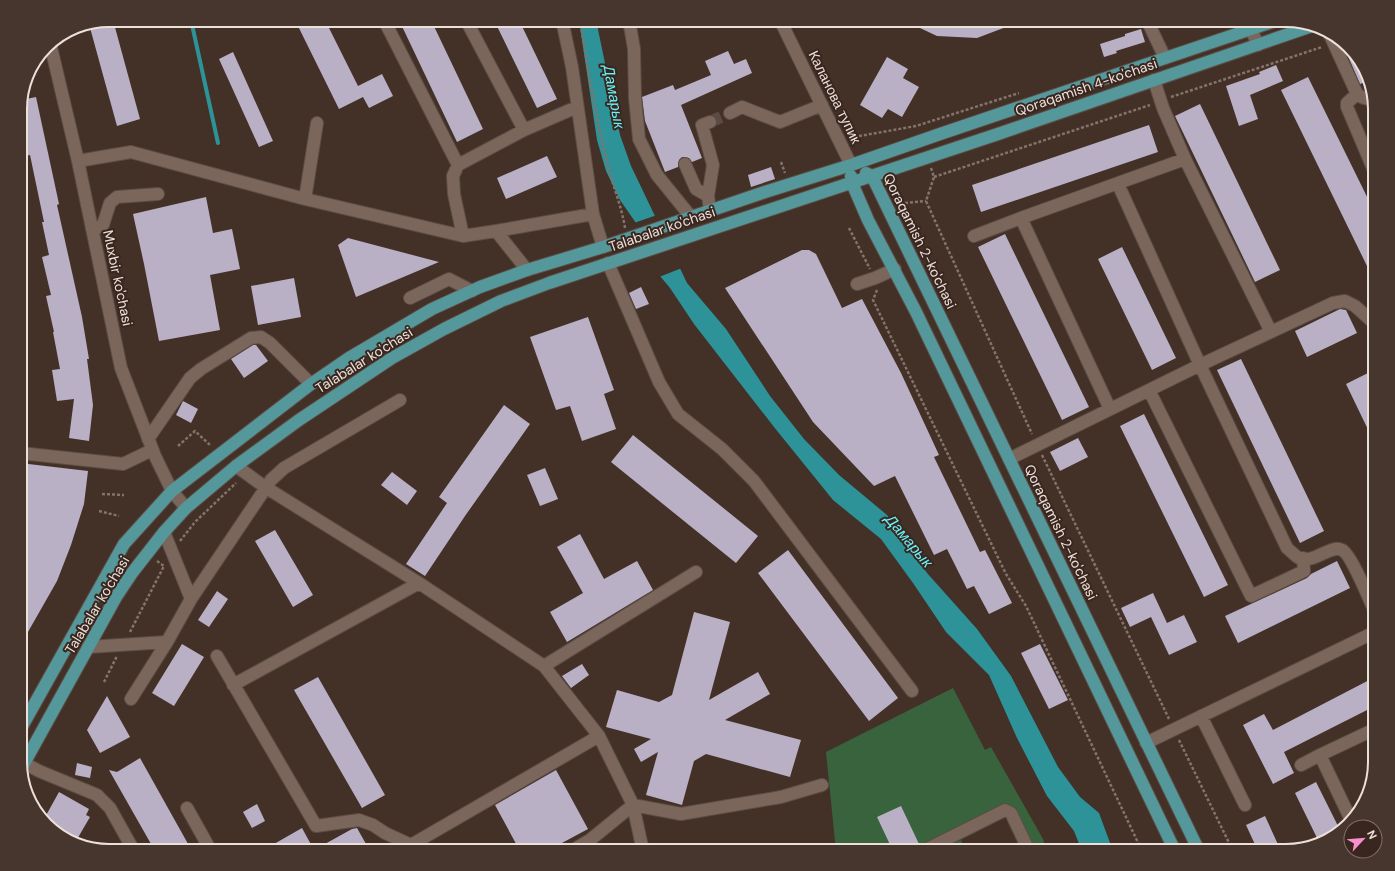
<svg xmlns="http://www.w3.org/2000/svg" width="1395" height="871" viewBox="0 0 1395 871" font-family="'DM Sans',sans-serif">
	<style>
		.green { fill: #39633d }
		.water { fill: #2d9398 }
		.pier { fill: #433128 }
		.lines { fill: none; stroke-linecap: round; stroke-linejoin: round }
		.stream { stroke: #2d9398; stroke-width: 4 }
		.building { fill: #b9b0c5 }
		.minor-tunnel { stroke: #5c4b43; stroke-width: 12; stroke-dasharray: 12 6; stroke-linecap: butt }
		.minor-casing { stroke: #5c4d45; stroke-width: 14 }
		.major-casing { stroke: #5c4d45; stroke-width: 14 }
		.path { stroke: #83736b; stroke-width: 2.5; stroke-dasharray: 3 2; stroke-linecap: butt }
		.minor { stroke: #7b665c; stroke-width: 12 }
		.major { stroke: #55989b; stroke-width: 12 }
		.labels { text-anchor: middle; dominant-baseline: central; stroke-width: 4; stroke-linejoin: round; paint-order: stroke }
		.street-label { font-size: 14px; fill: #ece0da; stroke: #39271f }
		.water-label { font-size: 15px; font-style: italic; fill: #68f3fb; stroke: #39271f }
		.rim { fill: none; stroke: #ece0da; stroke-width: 2 }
	</style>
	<rect width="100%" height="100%" fill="#433128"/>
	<path class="green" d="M953 688 985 750 991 747 1043 839 1047 851H1036L1015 812 922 851H836L826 752Z
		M961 840 966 851H938Z"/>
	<path class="water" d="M579 20H596L620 135 631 166 687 283 726 329 770 396 804 439 839 475 887 515 927 573 977 629 1011 676 1058 767 1080 797 1099 813 1113 851H1082L1074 831 1047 796 1017 738 989 675 946 632 913 583 881 539 833 500 774 427 694 324 670 288 660 276 636 223 620 200 606 171 597 140Z"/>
	<path class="pier" d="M657 215 682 268 659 277 634 223Z"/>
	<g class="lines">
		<path class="stream" d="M191 20 218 143"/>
	</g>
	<path class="building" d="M109 20H113L140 119 117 126 89 24Z
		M295 20H325L358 86 382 74 393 96 369 108 363 97 339 109Z
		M399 20H431L483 129 457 142Z
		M494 20H519L557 99 537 108Z
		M903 20H1022V21L977 38 937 36Z
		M1141 29 1145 42 1116 51 1117 53 1104 57 1100 44 1125 36V34Z
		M1341 40 1363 65 1368 81 1360 84Z
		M728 51 734 64 746 59 752 73 681 105 702 158 692 162 689 158 682 157 679 160 678 167 665 172 645 121 642 97 673 85 675 90 711 75 705 61Z
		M233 52 273 141 259 147 219 59Z
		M887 57 908 69 903 78 919 87 902 117 888 109 882 118 860 105Z
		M1276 65 1283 81 1250 95 1258 119 1239 126 1226 86 1260 74 1259 72Z
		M1308 77 1375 213V262L1367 266 1281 90Z
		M36 97 59 204 57 205 82 317 89 359H87L93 405 89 441 69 438 74 399 57 401 52 370 60 369 53 332H54L46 296 51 295 42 257 49 255 42 222H44L30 155 20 157V137L26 136 20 105 21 100Z
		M1200 104 1280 270 1255 282 1175 116Z
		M1149 125 1158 152 981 212 972 185Z
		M547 156 557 177 506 199 497 178Z
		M771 167 775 179 751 187 748 175Z
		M206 197 213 233 232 229 240 269 210 275 220 330 159 341 144 264 133 214Z
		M1005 234 1089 407 1062 420 978 247Z
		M348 238 439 262 356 297 338 245Z
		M1122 247 1176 358 1152 370 1098 259Z
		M802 250H809L816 254 842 308 862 299 901 373 939 455 934 457 980 552 985 550 1012 603 989 614 974 586 967 589 947 549 934 555 895 476 874 486 813 422 725 288Z
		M294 278 301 317 258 325 251 286Z
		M641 287 649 304 636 309 629 293Z
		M1340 309 1346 310 1357 333 1307 357 1295 331Z
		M588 317 614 390 604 394 616 429 582 441 570 406 556 410 530 337Z
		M253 345H256L268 361 244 378 231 359Z
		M1241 359 1324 531 1300 543 1217 370Z
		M1372 371 1375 377V444L1346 384Z
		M183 401 198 409 191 423 176 415Z
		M504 405 530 424 465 516 425 576 406 564 447 503 439 497Z
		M1144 414 1228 585 1204 597 1120 426Z
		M633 435 758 536 736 563 611 462Z
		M1078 438 1088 457 1060 471 1050 452Z
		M20 463 88 471 84 504 71 545 57 581 20 646Z
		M545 468 558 499 540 506 527 475Z
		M392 472 417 491 407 505 381 485Z
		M275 530 313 595 293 607 255 541Z
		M580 534 604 579 637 561 653 590 567 642 550 612 583 593 557 547Z
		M788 550 898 698 869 721 758 573Z
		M1337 561 1350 588 1238 643 1225 616 1307 578 1311 574Z
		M217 591 228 599 209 627 198 620Z
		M1153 593 1167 623 1184 615 1197 642 1169 655 1151 617 1130 627 1121 608Z
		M694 612 730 622 709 700 758 672 770 694 725 720 801 740 790 777 706 754 694 761 682 805 646 795 658 752 641 762 634 749 651 739 606 727 617 690 659 702 672 695Z
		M182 644 204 657 174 706 152 693Z
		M1040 644 1068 700 1049 709 1021 653Z
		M582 664 589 675 571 688 562 676Z
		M318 677 385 795 362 808 294 690Z
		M1375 677V706L1284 752 1294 773 1273 784 1243 725 1264 714 1273 730Z
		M107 696 130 737 100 753 87 730Z
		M140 758 192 851H155L109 770 117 772Z
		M77 763 92 767 90 778 75 775Z
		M556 770 588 829 547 851H520L495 805Z
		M1316 782 1340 830 1330 839 1319 842 1295 793Z
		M59 792 89 809 86 815 90 817 76 841 60 836 44 819Z
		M257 804 265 821 252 828 243 812Z
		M901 806 919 844 904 851H893L877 817Z
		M1265 816 1281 851H1258L1246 825Z
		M302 828 314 850 352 829 357 828 370 851H279L274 844Z"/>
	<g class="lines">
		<path class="minor-tunnel" d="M710 122 730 113"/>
		<g class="minor-casing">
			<path id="minor" d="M384 20 458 165 524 130 577 107
				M466 20 524 130
				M562 20 572 67 593 214 603 247
				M629 20 634 49 635 98 639 139 657 175 691 217
				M780 20 851 165
				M1147 20 1165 58
				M1247 20 1258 45
				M1329 33 1357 94C1362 98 1366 100 1372 98
				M50 43 78 161 121 368 155 456 172 491 186 508
				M1154 80 1163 108 1185 159
				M1357 94 1347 103V107L1375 173
				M730 113 742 107 780 122 822 105
				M78 161 131 152 305 199 463 236 496 231 527 270
				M685 164 696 189 708 196
				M458 165 453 176 454 194 463 236
				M1118 184 1200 365 1333 303 1345 301 1355 306 1375 324
				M305 199 317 123
				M710 211 708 196 713 165 702 125 710 122
				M1021 218 1185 159 1271 332
				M92 229 97 228 103 225 110 203 117 197 158 194
				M496 231 593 214
				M974 236 1021 218 1110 409
				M608 263 659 382 678 414 722 449 754 481 912 691
				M857 284 875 278 895 269
				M410 298 449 279 472 291
				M1149 390 1251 596 1304 571 1303 558
				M148 439 190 378 201 369 251 338 261 337 270 343 311 384
				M20 453 123 464 152 450
				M1009 459 1200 365 1287 548C1291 551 1295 556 1299 558 1315 564 1330 544 1342 550 1351 554 1370 601 1375 612
				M236 466 265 487 419 583 544 666 599 736 633 805 643 851
				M191 599 271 480 284 468 400 400
				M88 647 167 642
				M217 656 316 826 359 820 373 825 385 833 411 845 599 736
				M544 666 696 572
				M233 685 419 583
				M131 699 167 642 191 599 164 532
				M1201 716 1245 805
				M1146 743 1375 632
				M24 763 39 771 97 795 110 808 134 851
				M1301 765 1320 755
				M187 808 211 851
				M1351 820 1320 755 1375 729
				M571 851 590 840 633 805 681 814 781 797 822 785
				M923 851 1005 810 1011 813 1029 851"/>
		</g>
		<g class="major-casing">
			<path id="major" d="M866 173 872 176 1199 851
				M851 176 852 183 868 220 916 312 1175 851
				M20 730 124 544 172 491 311 384 349 358 432 309 480 287 527 270 603 247 765 192 851 165 940 134 1278 20
				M21 769 116 597 132 573 164 532 186 508 236 466 299 420 392 358 444 329 501 301 549 283 995 135 1309 27"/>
		</g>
		<path class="path" d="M580 20C588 70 596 120 609 170 614 189 622 208 625 228
			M1171 97 1322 47
			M854 137 916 126 1019 93
			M781 162 785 173
			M931 168 934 177 926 201 1032 434
			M934 177 1150 105
			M905 203 926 201
			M849 228 870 269
			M877 290 873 300 1006 574 1026 606 1142 851
			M178 446 195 431 211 446
			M1042 455 1169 719
			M102 494 124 495
			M99 511 119 516
			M180 541 195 522 236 483
			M157 561 164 566
			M130 632 164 566
			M104 682 117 656
			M1179 740 1233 851"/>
		<use href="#minor" class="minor"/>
		<use href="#major" class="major"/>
	</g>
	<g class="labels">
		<g class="street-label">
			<text transform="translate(1086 87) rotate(-19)">Qoraqamish 4-ko'chasi</text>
			<text transform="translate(835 97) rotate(64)">Каланова тупик</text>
			<text transform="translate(662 229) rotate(-19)">Talabalar ko'chasi</text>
			<text transform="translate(920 241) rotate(64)">Qoraqamish 2-ko'chasi</text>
			<text transform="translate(118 278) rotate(78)">Muxbir ko'chasi</text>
			<text transform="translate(364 360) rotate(-32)">Talabalar ko'chasi</text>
			<text transform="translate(1061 532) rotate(64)">Qoraqamish 2-ko'chasi</text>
			<text transform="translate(97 605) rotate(-59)">Talabalar ko'chasi</text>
		</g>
		<g class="water-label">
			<text transform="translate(614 97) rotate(80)">Дамарык</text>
			<text transform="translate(909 541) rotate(50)">Дамарык</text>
		</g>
	</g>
	<path d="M0 0H1395V871H0ZM109 27H1286A82 82 0 0 1 1368 109V762A82 82 0 0 1 1286 844H109A82 82 0 0 1 27 762V109A82 82 0 0 1 109 27Z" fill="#47362e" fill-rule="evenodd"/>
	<path class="rim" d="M109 27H1286A82 82 0 0 1 1368 109V762A82 82 0 0 1 1286 844H109A82 82 0 0 1 27 762V109A82 82 0 0 1 109 27Z"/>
	<g transform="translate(1363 839) rotate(64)"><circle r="19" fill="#39271f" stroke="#81716a"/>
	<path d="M0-3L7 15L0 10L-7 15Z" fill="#f790cd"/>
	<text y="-6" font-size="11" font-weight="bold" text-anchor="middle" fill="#ece0da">N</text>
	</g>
</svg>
